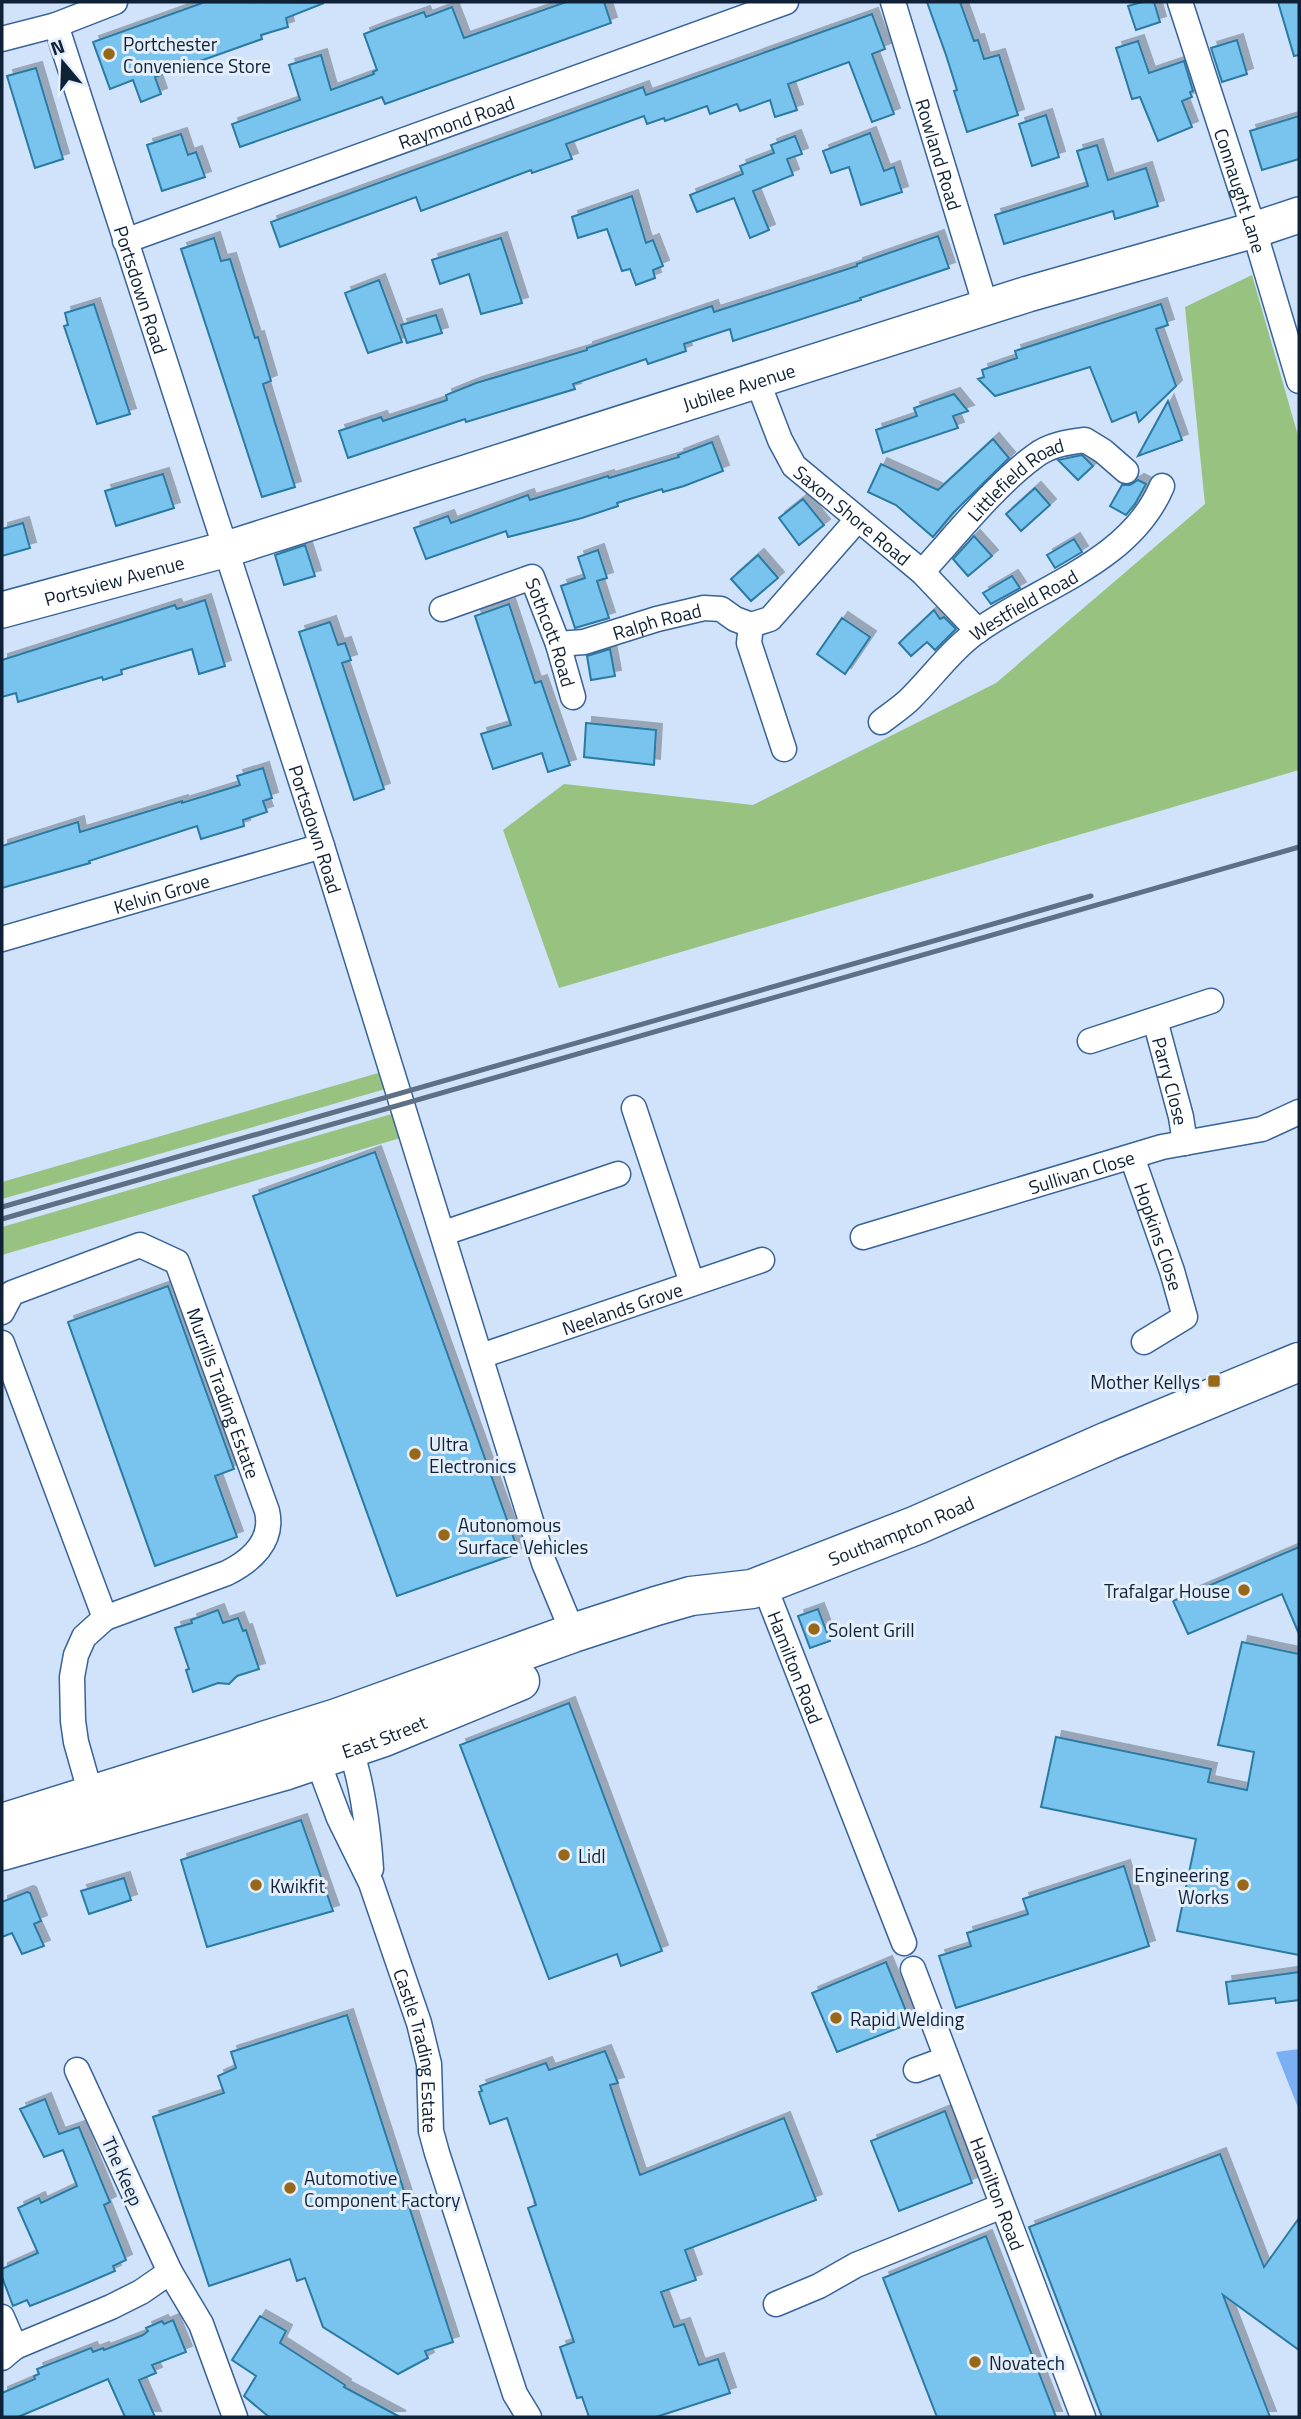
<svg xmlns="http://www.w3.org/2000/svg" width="1301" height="2419" viewBox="0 0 1301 2419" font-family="'Titillium Web',sans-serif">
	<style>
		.green { fill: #98c280 }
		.water { fill: #7ab0f3 }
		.building { fill: #78c4ef; stroke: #2b7aa2; stroke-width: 2; filter: url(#shadow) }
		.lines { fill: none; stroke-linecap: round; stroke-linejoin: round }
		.street-casing { stroke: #386398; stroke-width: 27 }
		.secondary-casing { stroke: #386398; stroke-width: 38 }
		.primary-casing { stroke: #386398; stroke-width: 41 }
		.street { stroke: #fff; stroke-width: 24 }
		.secondary { stroke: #fff; stroke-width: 35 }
		.primary { stroke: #fff; stroke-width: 38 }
		.rail { stroke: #5d7086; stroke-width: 5 }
		.poi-dot { fill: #98681a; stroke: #e5effb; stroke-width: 2.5 }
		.labels { text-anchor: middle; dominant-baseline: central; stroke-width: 6; stroke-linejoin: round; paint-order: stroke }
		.poi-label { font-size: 19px; fill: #0e2136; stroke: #e5effb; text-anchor: start }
		.street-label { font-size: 19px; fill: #0e2136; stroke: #e5effb }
	</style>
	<defs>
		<filter id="shadow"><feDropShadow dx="6" dy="-6" stdDeviation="0" flood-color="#0004"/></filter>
	</defs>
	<rect width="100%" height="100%" fill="#d0e3fb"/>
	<path class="green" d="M1252 275 1299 439V770L559 988 503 830 564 784 753 805 996 683 1205 504 1185 307Z
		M385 1071 389 1088 2 1199V1182Z
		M402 1111 404 1137 2 1255V1227Z"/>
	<path class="water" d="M1299 2049V2110L1276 2052Z"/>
	<path class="building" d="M205 2 324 3 286 18 288 27 261 35 262 39 155 77 161 94 141 102 133 80 110 89 93 42Z
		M566 2H604L611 23 385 104 382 97 240 147 232 124 300 100 289 65 321 55 331 90 374 74 373 72 377 70 364 34 382 27 424 12 426 17 452 7 464 38Z
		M927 2H960L974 41 978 40 984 59 999 55 1018 115 967 132 954 91 957 90 946 55Z
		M1142 2H1154L1160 22 1136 30 1128 6Z
		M1278 2H1299V55L1294 56Z
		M872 14 885 49 872 54 894 114 872 122 849 62 788 84 797 110 775 117 770 100 740 111 737 104 710 114 707 106 665 121 664 118 647 124 644 116 566 144 572 159 532 173 531 170 421 211 416 197 280 247 271 222 643 87 646 95Z
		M1237 40 1247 74 1222 82 1211 48Z
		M1138 41 1149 73 1184 61 1193 91 1190 92 1192 97 1182 101 1192 127 1158 141 1140 97 1132 99 1116 48Z
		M36 68 63 159 35 168 7 76Z
		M1046 115 1059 157 1032 166 1019 124Z
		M1299 116V159L1262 170 1250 131Z
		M870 133 884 171 894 167 902 192 861 205 849 167 831 173 823 151Z
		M181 134 188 155 196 152 205 177 162 191 147 145Z
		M795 136 802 154 787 159 793 175 753 191 769 230 750 238 734 198 697 212 690 195 743 174 740 166 774 153 771 145Z
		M1097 145 1108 180 1146 168 1158 206 1115 219 1113 211 1004 244 995 215 1088 186 1077 151Z
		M632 196 646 243 653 240 663 266 653 270 655 278 636 285 630 269 622 271 607 229 578 238 572 217Z
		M938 236 949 268 860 298 861 300 733 341 730 329 684 344 686 351 648 364 646 359 573 384 575 389 466 422 465 419 348 458 339 431 381 417 383 421 447 400 446 395 476 383 587 350V348L712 306 714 312 857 266V264Z
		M214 238 221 261 230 259 255 338 258 337 271 381 263 384 295 487 262 497 181 249Z
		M501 238 522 303 481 314 469 274 440 284 432 260Z
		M379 280 402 342 368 353 345 293Z
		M94 304 130 414 97 424 64 326 68 325 65 313Z
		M1161 304 1168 325 1156 329 1176 386 1139 422 1136 412 1112 422 1090 367 995 396 978 379 984 377 982 370 1017 358 1015 351Z
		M436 315 442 333 407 343 401 325Z
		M954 394 968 411 953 416 958 428 883 453 876 430 917 416 914 408Z
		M1168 401 1182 440 1138 456Z
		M993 439 1009 458 953 513 933 537 896 505 868 492 881 464 938 490Z
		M712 442 723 471 684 486 663 492 662 489 617 503 618 506 582 518 508 537 506 531 426 559 414 528 448 516 451 523 528 495 530 500 608 476 609 478 679 457 678 455Z
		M1082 455 1093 466 1078 480 1058 460Z
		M163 474 174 508 116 526 105 491Z
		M1138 480 1146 484 1135 504 1126 515 1110 506 1122 485H1130Z
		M1035 488 1050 505 1021 531 1006 514Z
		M803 499 824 525 799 545 779 518Z
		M23 523 30 548 2 556V529Z
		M974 536 992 556 968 576 953 559Z
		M1074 539 1082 552 1055 568 1047 555Z
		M305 545 315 576 284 585 275 555Z
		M598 550 607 578 597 581 609 618 575 628 561 586 585 578 578 557Z
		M758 555 778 578 751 601 731 579Z
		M1012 576 1020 588 991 604 983 593Z
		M205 600 225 666 199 674 192 649 121 670 122 674 103 680 102 677 18 702 16 693 2 697V660L175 605 177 609Z
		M509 604 535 683 541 681 570 765 548 772 542 753 493 769 481 734 511 725 475 616Z
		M934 610 940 619 944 617 956 629 935 650 927 642 911 656 899 643Z
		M842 618 870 637 845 674 817 654Z
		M330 622 338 645 345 643 351 660 342 663 384 789 354 800 299 632Z
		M610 649 615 676 591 680 587 656Z
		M586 723 656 730 654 765 584 757Z
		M263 768 272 798 263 801 267 812 243 820 244 826 201 839 197 826 89 861 90 863 2 888V846L78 822 80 832 182 801V803L240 785 237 776Z
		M375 1152 519 1553 397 1596 253 1196Z
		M168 1286 234 1469 215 1476 237 1537 155 1566 68 1322Z
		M1299 1547V1634L1282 1594 1188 1634 1173 1601Z
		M818 1609 830 1641 810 1648 798 1616Z
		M218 1610 223 1623 238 1618 243 1631 246 1630 259 1669 237 1676 229 1684 218 1683 193 1692 186 1670 189 1669 175 1628 192 1623 191 1620Z
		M1242 1642 1299 1654V1955L1177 1931 1196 1839 1041 1807 1056 1737 1211 1769 1208 1782 1247 1790 1254 1752 1218 1745Z
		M569 1703 662 1951 621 1966 617 1954 549 1979 460 1745Z
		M301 1820 333 1911 207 1947 181 1860Z
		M1124 1866 1149 1946 956 2008 939 1956 971 1946 967 1933 1028 1914 1023 1899Z
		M124 1878 131 1900 89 1914 81 1891Z
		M27 1892 30 1893 41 1921 34 1924 44 1946 22 1954 12 1933 2 1937V1902Z
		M886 1962 911 2023 837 2052 812 1993Z
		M1299 1972V2000L1276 2003 1275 1998 1229 2004 1226 1982Z
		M347 2015 453 2342 425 2351 428 2358 398 2374 323 2327 305 2278 297 2281 290 2259 209 2286 153 2117 224 2093 218 2076 236 2068 231 2052Z
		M605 2051 618 2083 610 2085 640 2175 784 2118 816 2200 685 2250 696 2280 661 2292 674 2327 684 2324 699 2365 718 2359 730 2393 656 2417H589L582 2397 577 2398 560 2347 574 2342 528 2208 536 2205 507 2118 490 2124 479 2092 482 2091 480 2086 546 2063 549 2070Z
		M45 2099 59 2134 79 2127 110 2202 104 2205 126 2260 113 2266 115 2271 73 2289 30 2306 27 2300 13 2306 2 2277V2269L38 2253 18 2208 39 2198 41 2203 77 2186 63 2150 44 2157 20 2109Z
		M945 2111 972 2183 899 2211 871 2141Z
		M1220 2154 1264 2267 1299 2218V2350L1223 2295 1270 2417H1102L1029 2227Z
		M986 2236 1056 2417H937L883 2278Z
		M260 2316 286 2331 280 2343 345 2385 344 2387 400 2417H269L244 2396 256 2376 232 2360Z
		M173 2320 186 2352 152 2365 156 2373 139 2380 155 2417H125L108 2379 18 2417H2V2393L35 2379 34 2376 39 2374 37 2369 91 2348 93 2352 103 2348 104 2350 143 2335 148 2331 146 2328 162 2321 164 2324Z"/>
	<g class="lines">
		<g class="street-casing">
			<g id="street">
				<path id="s1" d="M893 2 986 307"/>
				<path id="s2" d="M1180 2 1254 230 1299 381"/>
				<path id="s3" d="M56 25 322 846 544 1563 573 1633"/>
				<path d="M2 39 56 25 115 2"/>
				<path id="s4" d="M125 241 786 2"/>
				<path id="s5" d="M757 380 780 440 794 466 922 572 978 631"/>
				<path id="s6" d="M922 572C955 536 996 484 1035 456 1049 445 1068 442 1085 440L1103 451 1126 471"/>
				<path id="s7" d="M442 609 532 577 558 644 573 697"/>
				<path d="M751 625 749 643 784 749"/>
				<path id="s8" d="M558 644 584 642 657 619 704 608 721 609 735 619 751 625 770 619 857 520"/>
				<path id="s9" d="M881 722C891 714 902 707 910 699 933 676 953 648 979 630 1041 586 1130 562 1162 486"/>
				<path id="s10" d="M2 939 322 846"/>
				<path id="s11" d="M1155 1020 1181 1117 1185 1143"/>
				<path d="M1090 1041 1211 1001"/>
				<path d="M634 1108 692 1283"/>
				<path id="s12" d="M1132 1157 1172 1271 1185 1317 1144 1342"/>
				<path d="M444 1233 618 1174"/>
				<path id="s13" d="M863 1237 1162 1147 1262 1129 1299 1112"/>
				<path id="s14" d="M2 1312 12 1293 140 1245 177 1262 267 1511C274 1541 251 1561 227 1573L105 1618"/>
				<path d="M2 1343 105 1618 84 1637 76 1655 72 1677 73 1721 76 1742 91 1795 85 1809"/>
				<path id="s15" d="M481 1356 762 1260"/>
				<path id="s16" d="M764 1585 904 1943"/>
				<path d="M344 1738C361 1763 369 1837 371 1869"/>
				<path id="s17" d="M318 1745V1760L324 1778 339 1818 371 1883 419 2023 429 2064 431 2131 437 2153 515 2394 529 2417"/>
				<path id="s18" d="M913 1969 1083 2417"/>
				<path d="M916 2070 946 2059"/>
				<path d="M170 2272 201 2324 235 2417"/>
				<path d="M776 2304 819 2286 856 2265 1002 2206"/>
				<path d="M2 2317 15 2347"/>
				<path d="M2 2358 15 2347 111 2307 141 2292 170 2272 77 2070"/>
			</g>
		</g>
		<g class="secondary-casing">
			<g id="secondary">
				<path id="s19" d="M2 610 227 549 1028 294 1254 230 1299 215"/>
			</g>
		</g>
		<g class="primary-casing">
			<g id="primary">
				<path id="s20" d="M2 1823 337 1718 573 1633 656 1606 691 1596 752 1589 917 1525 1108 1441 1299 1362"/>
				<path id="s21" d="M2 1851 284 1771 384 1737 520 1681"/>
			</g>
		</g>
		<use href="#street" class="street"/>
		<use href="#secondary" class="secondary"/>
		<use href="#primary" class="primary"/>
		<path class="rail" d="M2 1207 1091 896
			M2 1219 1299 847"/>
	</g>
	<g class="poi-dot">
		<circle cx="109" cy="54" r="7"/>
		<rect x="1207" y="1374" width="14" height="14" rx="3.5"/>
		<circle cx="415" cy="1454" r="7"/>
		<circle cx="444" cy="1535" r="7"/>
		<circle cx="1244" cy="1590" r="7"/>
		<circle cx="814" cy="1629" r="7"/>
		<circle cx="564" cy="1855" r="7"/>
		<circle cx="256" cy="1885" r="7"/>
		<circle cx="1243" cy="1885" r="7"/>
		<circle cx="836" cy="2018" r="7"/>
		<circle cx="290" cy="2188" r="7"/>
		<circle cx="975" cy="2362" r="7"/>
	</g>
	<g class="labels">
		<g class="poi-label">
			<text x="123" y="43">Portchester<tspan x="123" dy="22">Convenience Store</tspan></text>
			<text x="1200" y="1381" text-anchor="end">Mother Kellys</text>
			<text x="429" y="1443">Ultra<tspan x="429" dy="22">Electronics</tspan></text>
			<text x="458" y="1524">Autonomous<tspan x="458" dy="22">Surface Vehicles</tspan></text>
			<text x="1230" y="1590" text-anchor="end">Trafalgar House</text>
			<text x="828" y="1629">Solent Grill</text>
			<text x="578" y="1855">Lidl</text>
			<text x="1229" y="1874" text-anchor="end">Engineering<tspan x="1229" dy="22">Works</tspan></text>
			<text x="270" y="1885">Kwikfit</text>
			<text x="850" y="2018">Rapid Welding</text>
			<text x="304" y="2177">Automotive<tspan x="304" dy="22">Component Factory</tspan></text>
			<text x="989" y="2362">Novatech</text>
		</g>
		<g class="street-label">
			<text stroke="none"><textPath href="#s4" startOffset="352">Raymond Road</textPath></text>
			<text stroke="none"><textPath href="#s1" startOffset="159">Rowland Road</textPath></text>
			<text stroke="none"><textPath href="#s2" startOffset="198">Connaught Lane</textPath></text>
			<text stroke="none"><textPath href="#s3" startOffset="278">Portsdown Road</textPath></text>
			<text stroke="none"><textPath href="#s19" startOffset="770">Jubilee Avenue</textPath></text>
			<text stroke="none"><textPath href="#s6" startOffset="133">Littlefield Road</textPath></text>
			<text stroke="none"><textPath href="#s5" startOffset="170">Saxon Shore Road</textPath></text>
			<text stroke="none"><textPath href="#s19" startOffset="116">Portsview Avenue</textPath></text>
			<text stroke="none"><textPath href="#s9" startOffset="186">Westfield Road</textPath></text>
			<text stroke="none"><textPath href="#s8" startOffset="102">Ralph Road</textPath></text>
			<text stroke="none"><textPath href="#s7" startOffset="154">Sothcott Road</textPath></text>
			<text stroke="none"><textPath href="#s3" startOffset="845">Portsdown Road</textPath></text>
			<text stroke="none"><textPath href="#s10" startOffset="166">Kelvin Grove</textPath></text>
			<text stroke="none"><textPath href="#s11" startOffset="63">Parry Close</textPath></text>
			<text stroke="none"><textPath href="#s13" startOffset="228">Sullivan Close</textPath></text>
			<text stroke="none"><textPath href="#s12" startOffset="84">Hopkins Close</textPath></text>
			<text stroke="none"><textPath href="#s15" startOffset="149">Neelands Grove</textPath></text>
			<text stroke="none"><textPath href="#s14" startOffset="338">Murrills Trading Estate</textPath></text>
			<text stroke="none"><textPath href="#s20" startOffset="947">Southampton Road</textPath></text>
			<text stroke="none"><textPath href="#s16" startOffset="88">Hamilton Road</textPath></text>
			<text stroke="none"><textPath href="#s21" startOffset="399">East Street</textPath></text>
			<text stroke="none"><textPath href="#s17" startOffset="324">Castle Trading Estate</textPath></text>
			<text transform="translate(123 2171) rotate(66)">The Keep</text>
			<text stroke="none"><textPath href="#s18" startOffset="240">Hamilton Road</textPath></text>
		</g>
	</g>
	<rect width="1301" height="2419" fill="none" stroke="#0e2136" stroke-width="7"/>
	<g transform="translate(63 63) rotate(341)" stroke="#e5effb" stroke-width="5" paint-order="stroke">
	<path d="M0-5L12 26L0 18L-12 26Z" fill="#0e2136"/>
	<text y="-10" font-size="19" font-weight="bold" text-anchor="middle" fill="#0e2136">N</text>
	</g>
</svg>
